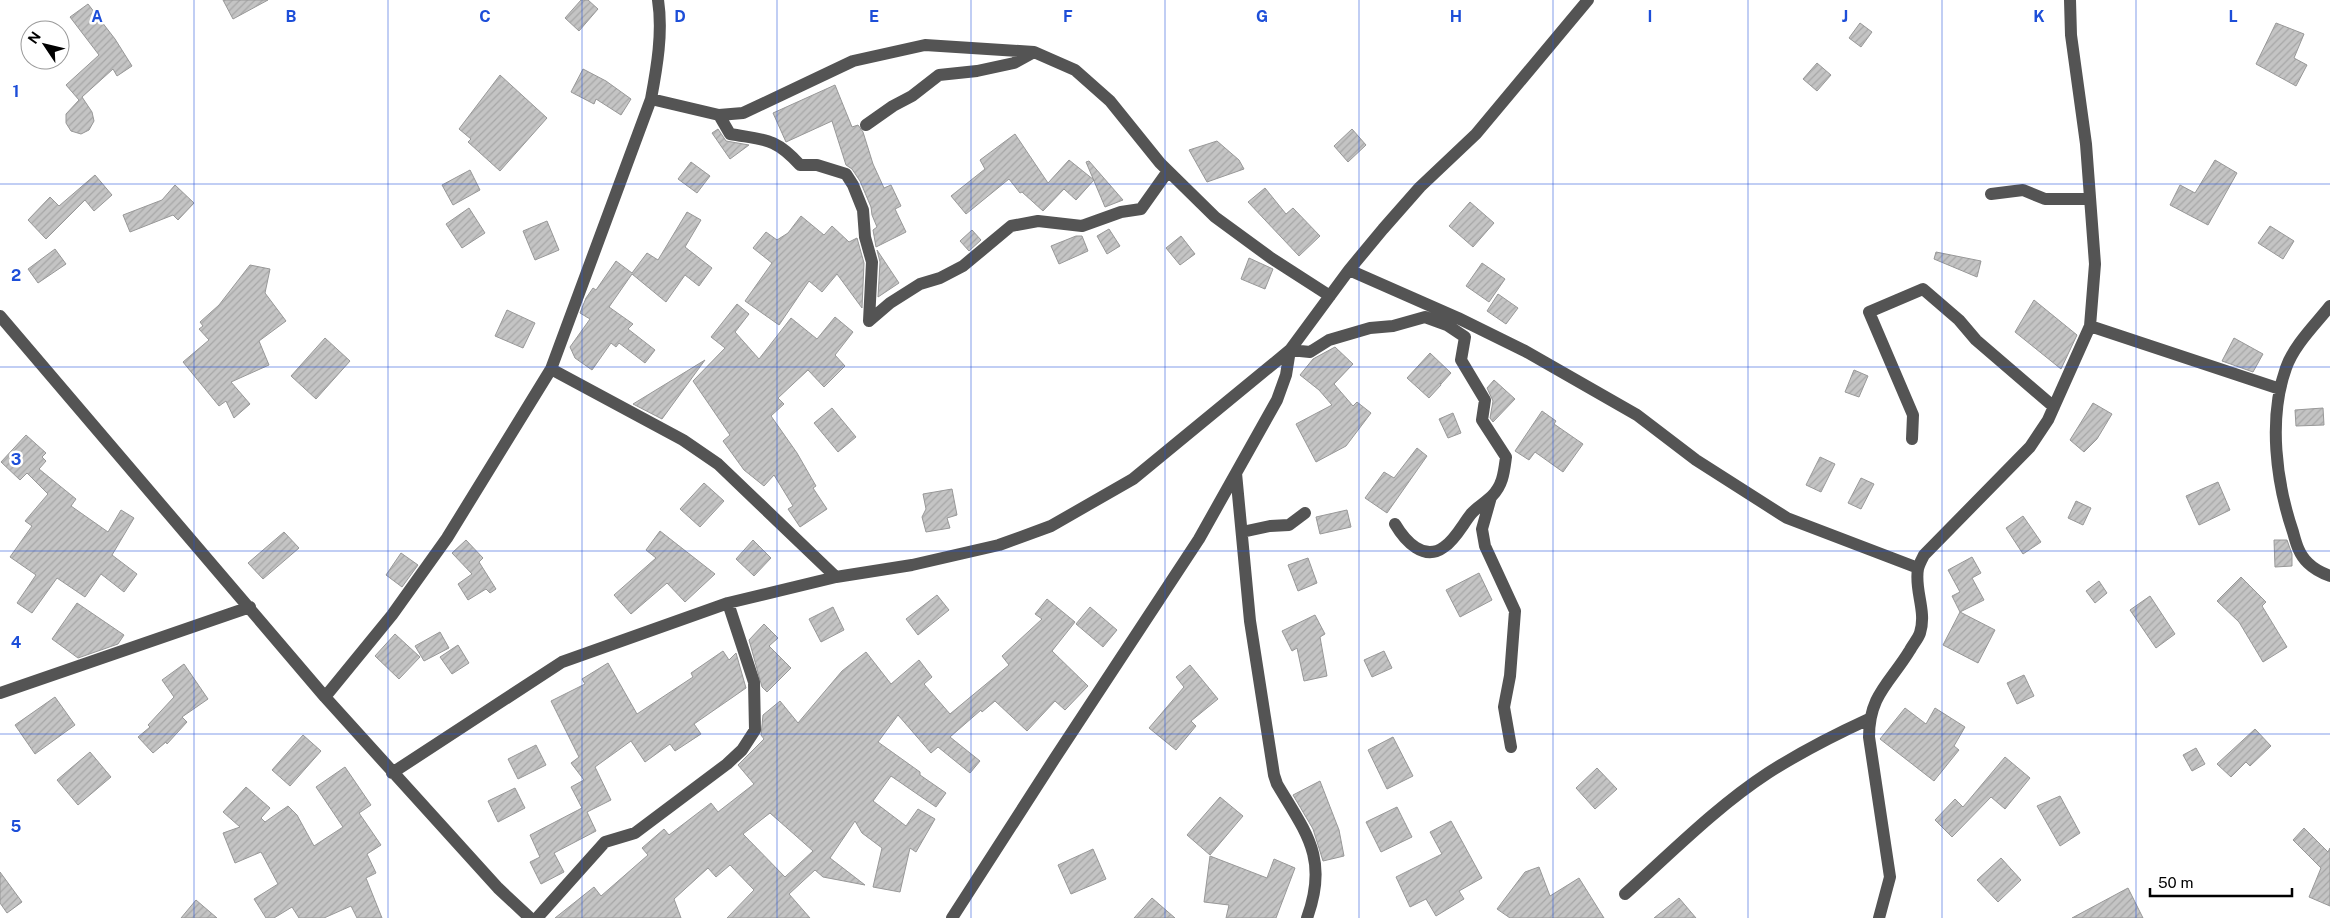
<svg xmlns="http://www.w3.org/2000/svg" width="2330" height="918" viewBox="0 0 2330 918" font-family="'Public Sans',sans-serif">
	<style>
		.building { fill: url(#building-hatch); stroke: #989898; fill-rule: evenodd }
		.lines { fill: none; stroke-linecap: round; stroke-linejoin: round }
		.minor { stroke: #545454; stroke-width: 12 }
		.grid { fill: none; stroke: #1d4ed8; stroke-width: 1; stroke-opacity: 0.55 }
		.grid-label { font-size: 16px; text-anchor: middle; font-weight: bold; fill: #1d4ed8; stroke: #fff; stroke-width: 5; stroke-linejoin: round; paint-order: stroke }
	</style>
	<defs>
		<pattern id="building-hatch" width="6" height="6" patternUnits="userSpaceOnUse" patternTransform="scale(1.25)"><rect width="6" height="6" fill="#c4c4c4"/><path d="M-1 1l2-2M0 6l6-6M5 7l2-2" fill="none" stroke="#a7a7a7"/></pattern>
	</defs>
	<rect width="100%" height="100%" fill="#fff"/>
	<path class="building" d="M223 0H268L233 19Z
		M581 0H588L598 9 579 31 565 18Z
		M88 4 115 39 132 66 117 76 113 69 82 97 92 112 94 121 89 130 81 134 71 131 66 123V114L79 100 66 85 99 55 70 17Z
		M1860 23 1872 32 1861 47 1849 38Z
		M2276 23 2304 34 2294 58 2307 65 2296 86 2256 64Z
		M1817 63 1831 75 1817 91 1803 79Z
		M583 69 606 81 631 99 621 115 596 99 594 104 571 92Z
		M500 75 547 118 500 171 468 142 471 139 459 129Z
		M835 85 852 127 858 125 863 132 873 164 884 188 891 185 901 206 895 209 906 232 876 247 873 230 877 227 872 215 871 207 860 181 852 169 846 165 832 121 786 142 773 113Z
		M718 129 726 141 749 145 730 159 712 133Z
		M1352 129 1366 145 1348 162 1334 146Z
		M1015 134 1048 183 1069 160 1094 180 1076 200 1064 189 1043 211 1022 192 1020 193 1009 179 966 214 951 196 985 169 980 160Z
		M1217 141 1239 160 1244 169 1207 182 1189 150Z
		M2215 160 2237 173 2208 225 2170 205 2180 185 2195 193Z
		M1089 161 1123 200 1105 207 1086 162Z
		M691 162 710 176 697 193 678 179Z
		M470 170 480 190 453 205 442 185Z
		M95 175 112 195 94 211 85 200 46 239 28 220 50 197 59 206Z
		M175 185 194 203 178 220 173 215 130 232 123 215 162 200Z
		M1265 188 1286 214 1293 208 1320 236 1299 256 1248 202Z
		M1470 202 1494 223 1473 247 1449 226Z
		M469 208 485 233 462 248 446 224Z
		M687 212 701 220 685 247 712 268 699 286 685 275 666 302 632 274 609 307 633 324 628 329 655 350 645 363 619 343 616 347 611 343 592 370 575 358 570 347 590 319 580 313 586 298 593 288 596 290 616 261 632 273 647 253 658 260Z
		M801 216 824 235 832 226 849 242 857 238 864 263 862 308 837 274 822 292 809 281 779 325 745 301 772 263 753 248 766 232 777 240 788 233Z
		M547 221 559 250 535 260 523 231Z
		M2270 226 2294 241 2283 259 2258 243Z
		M1109 229 1120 246 1107 254 1097 236Z
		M972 230 981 240 969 251 960 241Z
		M1076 236H1082L1088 251 1059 264 1051 246Z
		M1181 236 1195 254 1180 265 1166 248Z
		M55 249 66 264 38 283 28 269Z
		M877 250 899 283 878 297 880 262Z
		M1936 252 1981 261 1977 277 1934 259Z
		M1249 258 1273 269 1265 289 1241 279Z
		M1482 263 1505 279 1489 302 1466 286Z
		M250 265 270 269 265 293 286 321 259 341 269 365 231 382 250 404 234 418 226 401 219 406 183 362 209 340 199 329 203 326 200 322 219 305Z
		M1498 294 1518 308 1506 324 1487 311Z
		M2034 300 2077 335 2061 369 2015 332Z
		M737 304 749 314 735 332 759 359 791 318 817 339 835 317 853 332 835 355 845 366 824 387 808 370 778 398 784 404 771 416 797 453 816 486 813 488 827 509 800 527 788 509 793 506 774 475 764 486 744 470 723 441 730 435 693 381 725 348 711 337Z
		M507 310 535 323 523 348 495 336Z
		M325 338 350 361 316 399 291 376Z
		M2234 338 2263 354 2253 372 2222 361Z
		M1335 347 1353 364 1334 384 1353 406 1357 402 1371 413 1346 446 1316 462 1296 424 1332 405 1319 390 1300 375 1313 359Z
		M1430 353 1451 373 1441 384 1440 383 1441 385 1429 398 1407 378Z
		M705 360 662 419 633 404Z
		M1854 370 1868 376 1859 397 1845 392Z
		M1494 380 1515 399 1493 422 1490 418 1493 401 1487 388Z
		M2093 403 2112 414 2097 439 2084 452 2070 440Z
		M832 408 856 437 838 452 814 423Z
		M2323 408 2324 425 2296 426 2295 410Z
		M1542 411 1556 421 1554 424 1583 444 1563 472 1535 452 1529 460 1515 451Z
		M1453 413 1461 433 1448 438 1439 419Z
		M26 435 46 453 42 457 46 461 39 469 76 499 71 506 108 532 121 510 134 518 112 555 137 574 124 592 101 574 85 597 57 578 32 613 17 603 36 575 10 557 32 526 25 521 48 494 27 473 20 480 1 462Z
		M1417 448 1427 456 1387 513 1365 498 1384 472 1394 478Z
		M1820 457 1835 464 1821 492 1806 485Z
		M1861 478 1874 484 1861 509 1848 503Z
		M2218 482 2230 510 2199 525 2186 496Z
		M704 483 724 501 700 527 680 509Z
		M952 489 957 515 947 518 950 528 926 532 922 517 926 509 923 494Z
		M2076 501 2091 508 2083 525 2068 518Z
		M1347 510 1351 527 1320 534 1316 517Z
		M2023 516 2041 542 2023 554 2006 528Z
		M660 531 715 574 685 602 667 583 631 614 614 595 656 558 646 550Z
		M284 532 299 548 263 579 248 563Z
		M466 540 483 558 479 562 496 589 490 593 486 589 468 600 458 584 472 574 452 553Z
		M753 540 771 558 754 576 736 559Z
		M2274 540H2287L2292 554V566L2275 567Z
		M401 553 418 565 402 587 386 575Z
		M1972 557 1981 573 1972 578 1984 600 1960 612 1952 596 1960 592 1948 570Z
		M1308 558 1317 583 1298 591 1288 565Z
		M1479 573 1492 600 1460 617 1446 590Z
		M2241 577 2266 602 2262 606 2287 647 2263 662 2239 622 2217 601Z
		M2099 581 2107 593 2095 603 2086 591Z
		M937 595 949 610 918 635 906 619Z
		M2150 596 2175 634 2156 648 2130 610Z
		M1047 599 1075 622 1052 651 1088 686 1065 710 1055 701 1027 731 995 701 982 712 981 710 950 737 980 761 970 773 938 747 931 753 898 715 878 742 920 772V775L946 793 936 807 891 776 873 801 906 826 918 809 935 819 916 852 910 848 900 892 873 887 882 848 862 833 855 821 830 858 865 885 823 877 815 870 789 894 810 918H727L754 890 730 865 716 877 708 868 674 899 681 918H555L594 887 601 896 648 855 642 848 664 829 669 835 711 803 718 812 754 784 738 765 764 739 761 735 763 715 780 701 798 723 842 671 866 652 891 684 919 660 932 677 924 684 950 714 1009 665 1002 656 1042 619 1035 614ZM770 813 813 851 785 877 743 834Z
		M77 603 124 635 118 644 78 658 52 639Z
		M833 607 844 630 821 642 809 619Z
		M1090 607 1117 630 1103 647 1076 624Z
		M1960 612 1995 630 1978 663 1943 645Z
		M1315 615 1325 634 1320 637 1327 676 1304 681 1297 648 1292 651 1282 631Z
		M764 624 778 638 769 646 791 668 767 692 762 687 749 640Z
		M440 632 449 648 424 661 415 646Z
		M395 634 420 657 399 679 375 656Z
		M458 645 469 663 452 674 440 657Z
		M723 651 729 660 736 653 746 688 694 724 701 734 675 751 670 744 645 762 631 741 595 767 611 800 587 812 596 831 554 853 564 872 541 884 530 862 540 857 530 835 582 808 571 787 584 780 571 763 579 757 551 701 585 684 582 679 608 663 637 714 693 677 691 673Z
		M1384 651 1392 668 1372 677 1364 660Z
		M184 664 208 699 182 717 187 722 167 744 166 742 153 753 138 737 150 727 148 725 174 697 162 680Z
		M1190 665 1218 699 1191 721 1196 726 1176 750 1149 728 1184 687 1176 677Z
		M2024 675 2034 696 2017 704 2007 683Z
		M55 697 75 725 35 754 15 725Z
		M1905 708 1926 724 1935 708 1965 727 1954 746 1959 750 1934 781 1880 739Z
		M2255 729 2271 746 2250 766 2246 762 2231 777 2217 764Z
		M303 735 321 751 290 786 272 770Z
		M1393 737 1413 776 1387 789 1368 750Z
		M536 745 546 765 518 779 508 759Z
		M2196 748 2205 764 2192 771 2183 755Z
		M90 752 111 777 78 805 57 780Z
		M2005 757 2030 778 2005 809 1991 797 1952 837 1935 820 1955 799 1963 807Z
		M345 767 371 805 359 813 381 845 367 854 376 873 366 878 382 918H357L351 906 324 918H299L292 907 274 918H266L254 899 278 884 261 852 235 863 223 833 240 827 223 812 246 787 270 808 261 818 265 822 288 806 297 815 314 846 343 827 316 787Z
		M1597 768 1617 789 1595 809 1576 788Z
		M1320 781 1339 830 1344 856 1323 861 1313 829 1293 795Z
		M515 788 525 808 498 822 488 801Z
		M2060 796 2080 833 2060 846 2037 806Z
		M1220 797 1243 816 1210 855 1187 835Z
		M1397 807 1412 837 1381 852 1366 822Z
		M1451 821 1482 878 1459 891 1464 899 1436 916 1426 899 1410 907 1396 877 1442 854 1430 832Z
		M2304 828 2328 852 2330 848V906L2309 897 2321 868 2293 840Z
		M1093 849 1106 879 1071 894 1058 865Z
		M1210 856 1267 878 1274 859 1295 868 1276 918H1226L1229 905 1204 902Z
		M2001 858 2021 880 1998 902 1977 880Z
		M1539 867 1550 896 1579 878 1604 918H1510L1497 909 1525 872Z
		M0 872 22 902 7 913 0 903Z
		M2128 888 2143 918H2072Z
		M1152 898 1175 918H1134Z
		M1679 898 1696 918H1654Z
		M196 900 217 918H181Z"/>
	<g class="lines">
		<path class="minor" d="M651 99 719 115 743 113 853 61 925 45 1034 52 1075 70 1110 101 1160 163 1215 217 1271 258 1330 296
			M719 115 730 134C764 140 775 137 800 165H817L846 174 853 185 863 210 865 237 872 262 869 321
			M866 125 893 106 912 96 939 75 977 71 1014 63 1034 52
			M1991 194 2023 190 2045 199H2090
			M1349 270 1458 318 1525 351 1637 415 1696 460 1787 518 1918 568
			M2330 306C2315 325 2294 345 2286 368 2268 418 2276 482 2293 532 2296 543 2299 555 2308 563 2314 569 2322 573 2330 576
			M0 316 325 697 498 888 530 918
			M869 321 890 303 920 284 940 278 963 266 1011 226 1038 221 1082 226 1121 212 1141 209 1168 171
			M2090 326 2280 389
			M551 369 683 440 718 464 836 577
			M1912 439 1913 415 1869 312 1923 289 1959 320 1976 340 2054 407
			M1236 473 1250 621 1274 775 1277 784C1306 833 1329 858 1307 918
			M1491 497 1482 529 1485 546 1515 611 1510 676 1504 707 1511 747
			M1242 532 1270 526 1289 525 1305 513
			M0 693 250 607
			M325 697 392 615 447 538 551 369 651 99C657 67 663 32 658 0
			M392 773 562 662 728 603 836 577 912 565 999 545 1051 526 1133 479 1290 350 1349 270 1383 229 1420 187 1476 134 1588 0
			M1625 894C1671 853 1716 807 1768 773 1801 752 1834 735 1869 719
			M537 918 605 842 635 833 727 764 742 750 755 730 754 682 728 603
			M952 918 1055 758 1199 539 1277 400 1286 375 1290 350 1310 352 1329 340 1370 328 1393 326 1425 317 1447 325 1465 337 1461 360 1485 400 1482 420 1506 457C1504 472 1503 485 1492 496 1485 503 1477 507 1471 514 1463 524 1455 540 1444 547 1424 562 1405 541 1395 524
			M1879 918 1890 877 1869 737C1869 695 1890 683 1910 650 1913 644 1918 639 1920 633 1927 611 1914 590 1918 569 1919 564 1922 559 1924 555L2030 447 2048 420 2090 326 2095 264 2086 144 2071 35 2070 0"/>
	</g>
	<path class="grid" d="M194 0V918M388 0V918M582 0V918M777 0V918M971 0V918M1165 0V918M1359 0V918M1553 0V918M1748 0V918M1942 0V918M2136 0V918M0 184H2330M0 367H2330M0 551H2330M0 734H2330"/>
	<g class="grid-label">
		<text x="97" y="22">A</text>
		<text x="291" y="22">B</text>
		<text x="485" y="22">C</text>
		<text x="680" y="22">D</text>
		<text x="874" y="22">E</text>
		<text x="1068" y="22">F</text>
		<text x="1262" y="22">G</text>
		<text x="1456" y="22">H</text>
		<text x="1650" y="22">I</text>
		<text x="1845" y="22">J</text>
		<text x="2039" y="22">K</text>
		<text x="2233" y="22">L</text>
		<text x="16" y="97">1</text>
		<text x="16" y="281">2</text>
		<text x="16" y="465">3</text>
		<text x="16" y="648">4</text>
		<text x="16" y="832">5</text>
	</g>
	<g transform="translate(45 45) rotate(305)"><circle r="24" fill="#ffffff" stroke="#999999"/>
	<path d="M0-4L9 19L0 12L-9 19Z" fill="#000000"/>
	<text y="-8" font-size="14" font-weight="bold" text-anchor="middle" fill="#000000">N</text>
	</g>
	<path d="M2150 888v8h142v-8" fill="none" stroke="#000000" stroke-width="2.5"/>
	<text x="2158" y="888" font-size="15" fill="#000000" stroke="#ffffff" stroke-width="4" paint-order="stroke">50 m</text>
</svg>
